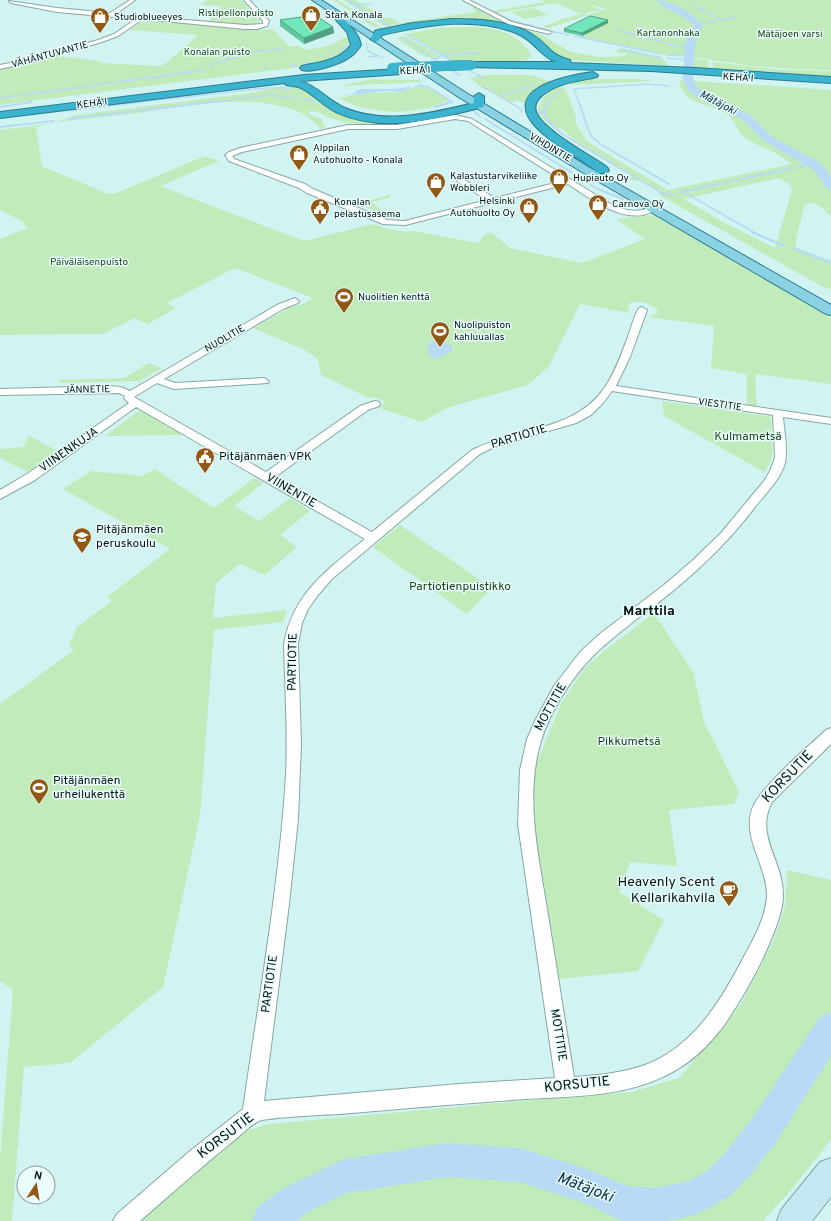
<svg xmlns="http://www.w3.org/2000/svg" width="831" height="1221" viewBox="0 0 831 1221" font-family="Overpass,sans-serif">
	<style>
		.green { fill: #c2ebbb; fill-rule: evenodd }
		.water { fill: #b8daf4 }
		.lines { fill: none; stroke-linecap: round; stroke-linejoin: round }
		.stream-far3 { stroke: #b8daf4; stroke-width: 1.5 }
		.stream-far2 { stroke: #b8daf4; stroke-width: 2 }
		.stream-far1 { stroke: #b8daf4; stroke-width: 2.5 }
		.stream { stroke: #b8daf4; stroke-width: 5 }
		.river { fill: #b8daf4; fill-rule: evenodd }
		.street-casing { stroke: #85a7a5; stroke-width: 2 }
		.secondary-casing { stroke: #85a7a5; stroke-width: 2 }
		.primary-casing { stroke: #297c8e; stroke-width: 2 }
		.highway-casing { stroke: #297c8e; stroke-width: 2 }
		.street { fill: #fff; fill-rule: evenodd }
		.secondary { fill: #c4e8f1; fill-rule: evenodd }
		.primary { fill: #8ad2e3; fill-rule: evenodd }
		.highway { fill: #3cb4d0; fill-rule: evenodd }
		.highway-bridge-casing { stroke: #297c8e; stroke-width: 10; stroke-linecap: butt }
		.highway-bridge { stroke: #3cb4d0; stroke-width: 10 }
		.wall { fill: #62c7a0 }
		.shaded-wall { fill: #50a282 }
		.building { fill: #72e7ba; stroke: #50a282 }
		.labels { text-anchor: middle; dominant-baseline: central; stroke-width: 3; stroke-linejoin: round; paint-order: stroke }
		.far-park-label { font-size: 10px; fill: #1b4613; stroke: #e9fefd }
		.far-poi-label { font-size: 10px; fill: #071413; stroke: #e9fefd; text-anchor: start }
		.far-street-label { font-size: 10px; fill: #071413; stroke: #e9fefd }
		.far-water-label { font-size: 11px; font-style: italic; fill: #09314a; stroke: #e9fefd }
		.street-label { font-size: 12px; fill: #071413; stroke: #e9fefd }
		.park-label { font-size: 12px; fill: #1b4613; stroke: #e9fefd }
		.poi-label { font-size: 12px; fill: #071413; stroke: #e9fefd; text-anchor: start }
		.quarter-label { font-size: 14px; font-weight: bold; fill: #071413; stroke: #e9fefd }
		.near-street-label { font-size: 14px; fill: #071413; stroke: #e9fefd }
		.near-poi-label { font-size: 14px; fill: #071413; stroke: #e9fefd; text-anchor: end }
		.near-water-label { font-size: 16px; font-style: italic; fill: #09314a; stroke: #e9fefd }
	</style>
	<rect width="100%" height="100%" fill="#d1f4f2"/>
	<path class="green" d="M207 0H241L261 21C246 29 224 25 208 22L222 6 200 5Z
		M333 0H338L382 28 372 26Z
		M343 0H356L385 18H392L399 23 476 12 472 8H476L486 14 506 23 540 34 571 52 601 57 625 56 627 53H617V50L620 48 661 57 670 66 566 60 560 59 514 29 449 19H440L384 26Z
		M541 0H831V70L793 69 752 66 692 57 668 56 582 38 580 37 607 23 608 21 585 16 606 9 588 4 601 10 585 13 586 15 582 17 549 28 543 27 562 19 585 13 580 14 557 3 496 13 492 11 545 2Z
		M534 8 548 15 525 19 511 12Z
		M145 20 261 30 273 29 289 46H298L306 50C318 48 335 46 344 37L352 38 353 43 346 52 320 62 299 67 0 105V69L56 56 102 61 101 63 159 66 165 64 198 35 129 30Z
		M456 27C488 27 514 27 532 56L527 60 518 61 454 62 414 37 402 35 437 28Z
		M400 37H407L442 57H425L397 39Z
		M690 59 707 60 709 61 708 68 691 67Z
		M713 62 781 70 831 71V77L713 68Z
		M483 75H532L552 82 527 104 517 100 511 103 481 87 470 78Z
		M372 79 419 80 422 82 340 86Z
		M588 79H638L655 81 569 85V83Z
		M682 80 831 90V217C823 209 817 200 805 204L796 239V246L801 250 831 261V289L825 288 659 195 660 191 642 180 634 181 630 179 632 175 573 139 563 129 551 127 538 113C538 100 547 94 556 87L565 88 576 116V124L588 142 668 190 792 164C785 160 779 154 771 151 762 146 752 143 744 137 736 131 736 121 728 115 713 103 683 106 679 82ZM779 178 789 184 792 189 775 248 721 221 684 199Z
		M281 86 303 87 331 111 359 121 390 122 467 110C431 118 394 129 357 124 349 123 340 121 333 119 325 117 319 110 310 111L308 114 322 119V123L326 127 321 129C315 124 309 117 302 113 249 91 184 107 130 114 99 118 66 119 36 127L42 166 108 194 116 193 205 156 219 161 160 186 304 241 373 224C385 228 401 233 414 231L478 243 485 234 492 233 510 248 582 263 645 239 616 219 654 215 831 317V384L755 374 757 406 747 405V374L711 368 714 326 648 317 657 313V309C648 303 640 300 630 303L628 309 629 313 580 304 549 366 528 385 449 407 422 422 379 408 385 401 373 397 369 398 321 375 318 359 303 349 253 328 291 307 301 305 313 298 235 268 167 303 176 308 148 324 135 318 103 334 0 335V239L27 228 22 221 0 210V130L54 123 77 115 257 92Z
		M421 86 427 87 450 100C415 116 372 116 339 98L365 93 400 92Z
		M389 195 391 197 372 202 390 217 357 204Z
		M149 363 162 368 140 381 59 383 60 380 124 378Z
		M662 401 771 417 772 454 771 462 764 472 664 416Z
		M140 410 183 435 105 436Z
		M28 435 57 451 28 472 0 458V449L24 447Z
		M155 469 214 508 254 478 264 483 234 506 259 521 290 498 310 511 280 535 297 547 265 575 240 564 216 583 213 618 287 610 283 622 214 630 200 816 163 987 70 1063 24 1067 12 1221H0V1159L13 990 0 981V704L74 650 69 646 77 627 112 601 107 597 170 549 63 489 91 471 142 476Z
		M400 525 492 588 467 614 373 547Z
		M654 613 693 672 705 725 712 737 739 792 734 804 669 810 677 866 630 862 619 892 664 920 638 971 559 979 532 808 535 767 562 702 584 669 604 651Z
		M787 870 831 880V1140L790 1191 763 1221H141L212 1158 248 1130 269 1124 510 1102 632 1092 679 1078 741 1004 774 940 785 907Z"/>
	<path class="water" d="M409 87 412 88 400 92 385 91 342 96 352 94 360 89H394Z
		M435 340 451 345 452 351 439 358 430 357 427 344Z"/>
	<g class="lines">
		<path class="stream-far3" d="M347 0 389 26
			M355 5 370 4
			M692 5 723 20
			M493 12 498 14
			M501 16 512 21 533 26
			M723 20 735 17
			M698 24 717 21
			M539 28 548 30
			M618 30 665 43
			M554 32 569 35
			M409 36 456 63
			M575 36 661 54
			M402 37 441 64
			M366 43 368 51 383 58
			M669 44 690 49
			M621 49 661 58
			M252 52 283 49
			M339 52 348 43
			M442 54 479 53
			M331 55 334 54
			M669 55H689
			M368 57 376 56
			M667 58 689 60
			M432 59 441 57
			M306 63H309
			M211 65 247 53
			M291 65H296
			M263 68H268
			M448 68 460 75
			M465 68 485 79
			M418 82 419 79
			M420 85 429 87 452 102 449 103
			M482 86 495 93
			M414 87 420 86 419 84
			M498 95 511 103
			M500 96 534 85
			M0 98 206 70
			M304 99 315 101
			M26 103 32 102
			M131 103 268 88H292
			M203 103 272 95 297 99
			M547 103 562 88
			M579 103 574 89 647 84 669 86"/>
		<path class="stream-far2" d="M509 102 521 109 522 112
			M579 102 588 129
			M0 107 32 102
			M435 107 452 102
			M473 110 479 116
			M537 112H545L547 119 562 134 662 193 669 195 674 194
			M543 112 548 102
			M0 118 139 102
			M69 119 212 102
			M485 119 579 177
			M0 127 54 121
			M589 131 592 137 600 144 669 184
			M799 156H803
			M795 168 813 164
			M588 183 600 190 623 199
			M682 191 755 233
			M681 192 789 169"/>
		<path class="stream-far1" d="M752 232 784 246
			M794 249 831 262"/>
		<path class="stream" d="M695 1197 700 1207"/>
		<path class="river" d="M656 0C671 0 695 14 703 26L695 43 693 80 696 86 707 95 730 104 750 115 772 137 817 161 825 168 831 177V190L827 189 816 173 809 167 764 141 742 119 722 108 699 99 688 90 683 80 685 43 694 26C685 13 666 12 656 0Z
			M831 1012V1056L775 1144 749 1177 731 1195 707 1209 695 1215 667 1221H623L582 1202 520 1182 447 1177 347 1193 306 1213 297 1221H252L257 1208 282 1189 344 1159 447 1143 520 1148 587 1169 627 1186 655 1188 689 1181 707 1171 725 1153 751 1120 820 1017Z"/>
		<g class="street-casing">
			<path id="street" d="M130 0H135L116 14 245 25 263 24V21L244 0H249L269 21 267 26 257 29H245L143 19 118 36 102 42 33 62 0 69V65L30 59 98 40 114 34 136 19 57 12 11 3 9 1 57 8 110 13Z
				M463 0H469L512 22 552 32 549 34 508 24Z
				M455 115 472 119 614 206C623 209 635 213 645 209 651 206 655 200 662 201L663 203C636 234 592 200 568 184L405 225 383 224 307 193 299 188 229 161 225 155 229 152 240 148 348 125H397ZM455 119 468 121 563 181 495 198 461 178 457 180 458 182 487 200 405 221 387 220 313 189 305 184 234 159 232 156 242 152 348 129H397Z
				M295 298 299 301 298 303 283 309 164 379 175 383 264 378 269 381 268 383 174 389 157 383 134 397 266 472 360 406 375 401 379 402 380 404 379 406 368 410 275 477 372 532 472 450C516 428 576 431 605 387 616 371 622 352 629 334 632 325 634 316 639 308L642 307 647 310 630 357 616 386 831 418V424L783 417C784 432 788 448 785 463 780 480 766 493 755 507 731 539 703 566 673 591 647 612 619 631 595 654 572 677 551 709 541 741 524 798 539 857 548 915 557 969 565 1023 574 1077 598 1075 623 1073 645 1065 691 1048 719 1004 740 964 751 943 765 921 767 897 768 867 742 839 752 809 761 786 807 748 826 730L831 728V744L772 802C754 835 784 862 783 896 783 925 749 988 732 1013 716 1039 693 1063 665 1076 617 1099 563 1096 512 1100 454 1104 397 1109 339 1114 318 1115 298 1116 277 1118 272 1119 264 1119 259 1121 250 1125 240 1136 231 1143 200 1168 170 1195 140 1221H113L117 1214 190 1151 243 1109C259 998 279 887 286 775 288 731 285 688 284 644 293 593 327 570 365 539L136 407 35 480 0 499V490L27 474 129 403 124 398 125 396 119 393 0 395V389L109 386 121 387 130 391 277 305ZM612 391 773 415 775 458 770 471 764 481 721 533 693 560 664 585 601 633 581 651 554 686 536 719 527 739 520 770 518 824 555 1078 459 1084 264 1101 289 904 298 819 301 744 298 644 302 623 308 609 318 595 332 579 480 454 494 447 576 423 591 415 603 403Z"/>
		</g>
		<g class="secondary-casing">
			<path id="secondary" d="M831 1158V1197L812 1221H777L781 1210 820 1162Z"/>
		</g>
		<g class="primary-casing">
			<path id="primary" d="M312 0H321L468 94 590 168 831 305V315L826 314 582 172 460 98Z"/>
		</g>
		<g class="highway-casing">
			<path id="highway" d="M333 9 336 10C345 22 358 30 361 45 358 49 355 54 350 57 341 64 313 73 302 70L300 68 302 66C319 62 339 61 351 45L347 32 329 12Z
				M452 19C479 19 509 20 533 35 550 45 547 54 570 60L571 63 696 68 831 77V83L651 71 468 67 466 65 468 63 471 62H556C542 57 535 43 522 36 480 15 426 25 382 35L378 41 375 42 370 39 375 31 378 30 413 23Z
				M398 69 402 70 403 72 402 74 301 81C318 87 329 101 345 108 386 125 432 113 474 103V96L479 93 484 96V105L483 107C436 119 383 134 336 112 323 106 314 94 301 88 297 86 291 86 286 85L285 83 0 118V112L304 75Z
				M593 72 598 75 597 77C580 81 562 82 547 92 539 97 532 104 537 114 545 131 590 155 607 167L609 170 607 173H599C579 157 554 146 537 128 499 89 565 76 593 72Z"/>
		</g>
		<use href="#street" class="street"/>
		<use href="#secondary" class="secondary"/>
		<use href="#primary" class="primary"/>
		<use href="#highway" class="highway"/>
		<g class="highway-bridge-casing">
			<path id="highway-bridge" d="M392 68 471 65"/>
		</g>
		<use href="#highway-bridge" class="highway-bridge"/>
	</g>
	<path class="wall" d="M280 20 333 27 334 33 304 44 280 26Z
		M608 20V23L582 36 564 32V29Z"/>
	<path class="shaded-wall" d="M608 20V23L582 36V33Z
		M333 27 334 33 304 44V38Z"/>
	<path class="building" d="M315 15 333 27 304 38 280 20Z
		M590 16 608 20 582 33 564 29Z"/>
	<defs>
		<g id="shop-pin" transform="scale(1)"><path d="M0 17L-7.5 6A9.5 9.5 0 1 1 7.5 6Z" fill="#925915" stroke="#e9fefd"/><path d="M-5-2.5h2.3a2.7 3.5 0 0 1 5.4 0H5L5.5 6h-11ZM-1.5-2.5h3a1.5 2.3 0 0 0-3 0Z" fill="#fff"/></g>
		<g id="civic-pin" transform="scale(1)"><path d="M0 17L-7.5 6A9.5 9.5 0 1 1 7.5 6Z" fill="#925915" stroke="#e9fefd"/><path d="M-.6-6.5H3V-4.5H.6V-3L4-1V1h2V6H-6V1h2V-1L-.6-3ZM-1.2 2.5V6h2.4V2.5Z" fill="#fff"/></g>
		<g id="stadium-pin" transform="scale(1)"><path d="M0 17L-7.5 6A9.5 9.5 0 1 1 7.5 6Z" fill="#925915" stroke="#e9fefd"/><path d="M0-5a6.5 5 0 1 0 0 10a6.5 5 0 1 0 0-10ZM-3.5-1.8h7v3.6h-7Z" fill="#fff"/></g>
		<g id="school-pin" transform="scale(1)"><path d="M0 17L-7.5 6A9.5 9.5 0 1 1 7.5 6Z" fill="#925915" stroke="#e9fefd"/><path d="M0-5L7-2L0 1L-7-2ZM-4 1L0 2.5L4 1V4Q0 6-4 4Z" fill="#fff"/></g>
		<g id="cafe-pin" transform="scale(1)"><path d="M0 17L-7.5 6A9.5 9.5 0 1 1 7.5 6Z" fill="#925915" stroke="#e9fefd"/><path d="M-5.5-4.5H6V0H3Q3 3.5 0 3.5H-2.5Q-5.5 3.5-5.5 0ZM3-3.2v2h1.7v-2ZM-6 4.5H4V6H-6Z" fill="#fff"/></g>
	</defs>
	<g fill-rule="evenodd">
		<use href="#shop-pin" x="311" y="15"/>
		<use href="#shop-pin" x="100" y="17"/>
		<use href="#shop-pin" x="299" y="154"/>
		<use href="#shop-pin" x="559" y="178"/>
		<use href="#shop-pin" x="436" y="182"/>
		<use href="#shop-pin" x="598" y="204"/>
		<use href="#shop-pin" x="529" y="207"/>
		<use href="#civic-pin" x="320" y="208"/>
		<use href="#stadium-pin" x="344" y="297"/>
		<use href="#stadium-pin" x="440" y="331"/>
		<use href="#civic-pin" x="205" y="457"/>
		<use href="#school-pin" x="82" y="537"/>
		<use href="#stadium-pin" x="39" y="788"/>
		<use href="#cafe-pin" x="729" y="890"/>
	</g>
	<g class="labels">
		<g class="far-park-label">
			<text x="236" y="13">Ristipellonpuisto</text>
			<text x="668" y="33">Kartanonhaka</text>
			<text x="790" y="34">Mätäjoen varsi</text>
			<text x="217" y="52">Konalan puisto</text>
			<text x="89" y="262">Päiväläisenpuisto</text>
		</g>
		<g class="far-poi-label">
			<text x="325" y="15">Stark Konala</text>
			<text x="114" y="17">Studioblueeyes</text>
			<text x="313" y="148">Alppilan<tspan x="313" dy="12">Autohuolto - Konala</tspan></text>
			<text x="450" y="176">Kalastustarvikeliike<tspan x="450" dy="12">Wobbleri</tspan></text>
			<text x="573" y="178">Hupiauto Oy</text>
			<text x="515" y="201" text-anchor="end">Helsinki<tspan x="515" dy="12">Autohuolto Oy</tspan></text>
			<text x="334" y="202">Konalan<tspan x="334" dy="12">pelastusasema</tspan></text>
			<text x="612" y="204">Carnova Oy</text>
			<text x="358" y="297">Nuolitien kenttä</text>
			<text x="454" y="325">Nuolipuiston<tspan x="454" dy="12">kahluuallas</tspan></text>
		</g>
		<g class="far-street-label">
			<text transform="translate(50 55) rotate(-15)">VÄHÄNTUVANTIE</text>
			<text transform="translate(415 71) rotate(-3)">KEHÄ I</text>
			<text transform="translate(738 78) rotate(4)">KEHÄ I</text>
			<text transform="translate(92 104) rotate(-7)">KEHÄ I</text>
			<text transform="translate(550 148) rotate(31)">VIHDINTIE</text>
			<text transform="translate(225 339) rotate(-30)">NUOLITIE</text>
			<text transform="translate(87 390) rotate(-1)">JÄNNETIE</text>
			<text transform="translate(720 405) rotate(8)">VIESTITIE</text>
		</g>
		<g class="far-water-label">
			<text transform="translate(718 103) rotate(28)">Mätäjoki</text>
		</g>
		<g class="street-label">
			<text transform="translate(519 437) rotate(-17)">PARTIOTIE</text>
			<text transform="translate(69 450) rotate(-35)">VIINENKUJA</text>
			<text transform="translate(291 491) rotate(30)">VIINENTIE</text>
			<text transform="translate(293 662) rotate(-89)">PARTIOTIE</text>
			<text transform="translate(551 707) rotate(-61)">MOTTITIE</text>
			<text transform="translate(270 984) rotate(-82)">PARTIOTIE</text>
			<text transform="translate(558 1035) rotate(81)">MOTTITIE</text>
		</g>
		<g class="park-label">
			<text x="748" y="437">Kulmametsä</text>
			<text x="460" y="587">Partiotienpuistikko</text>
			<text x="629" y="742">Pikkumetsä</text>
		</g>
		<g class="poi-label">
			<text x="219" y="457">Pitäjänmäen VPK</text>
			<text x="96" y="530">Pitäjänmäen<tspan x="96" dy="14">peruskoulu</tspan></text>
			<text x="53" y="781">Pitäjänmäen<tspan x="53" dy="14">urheilukenttä</tspan></text>
		</g>
		<g class="quarter-label">
			<text x="649" y="611">Marttila</text>
		</g>
		<g class="near-street-label">
			<text transform="translate(788 777) rotate(-46)">KORSUTIE</text>
			<text transform="translate(577 1085) rotate(-6)">KORSUTIE</text>
			<text transform="translate(226 1136) rotate(-37)">KORSUTIE</text>
		</g>
		<g class="near-poi-label">
			<text x="715" y="882">Heavenly Scent<tspan x="715" dy="16">Kellarikahvila</tspan></text>
		</g>
		<g class="near-water-label">
			<text transform="translate(585 1188) rotate(21)">Mätäjoki</text>
		</g>
	</g>
	<g transform="translate(36 1185) rotate(12)"><circle r="19" fill="#e9fefd" stroke="#8fa09f"/>
	<path d="M0-3L7 15L0 10L-7 15Z" fill="#925915"/>
	<text y="-6" font-size="11" font-weight="bold" text-anchor="middle" fill="#071413">N</text>
	</g>
</svg>
